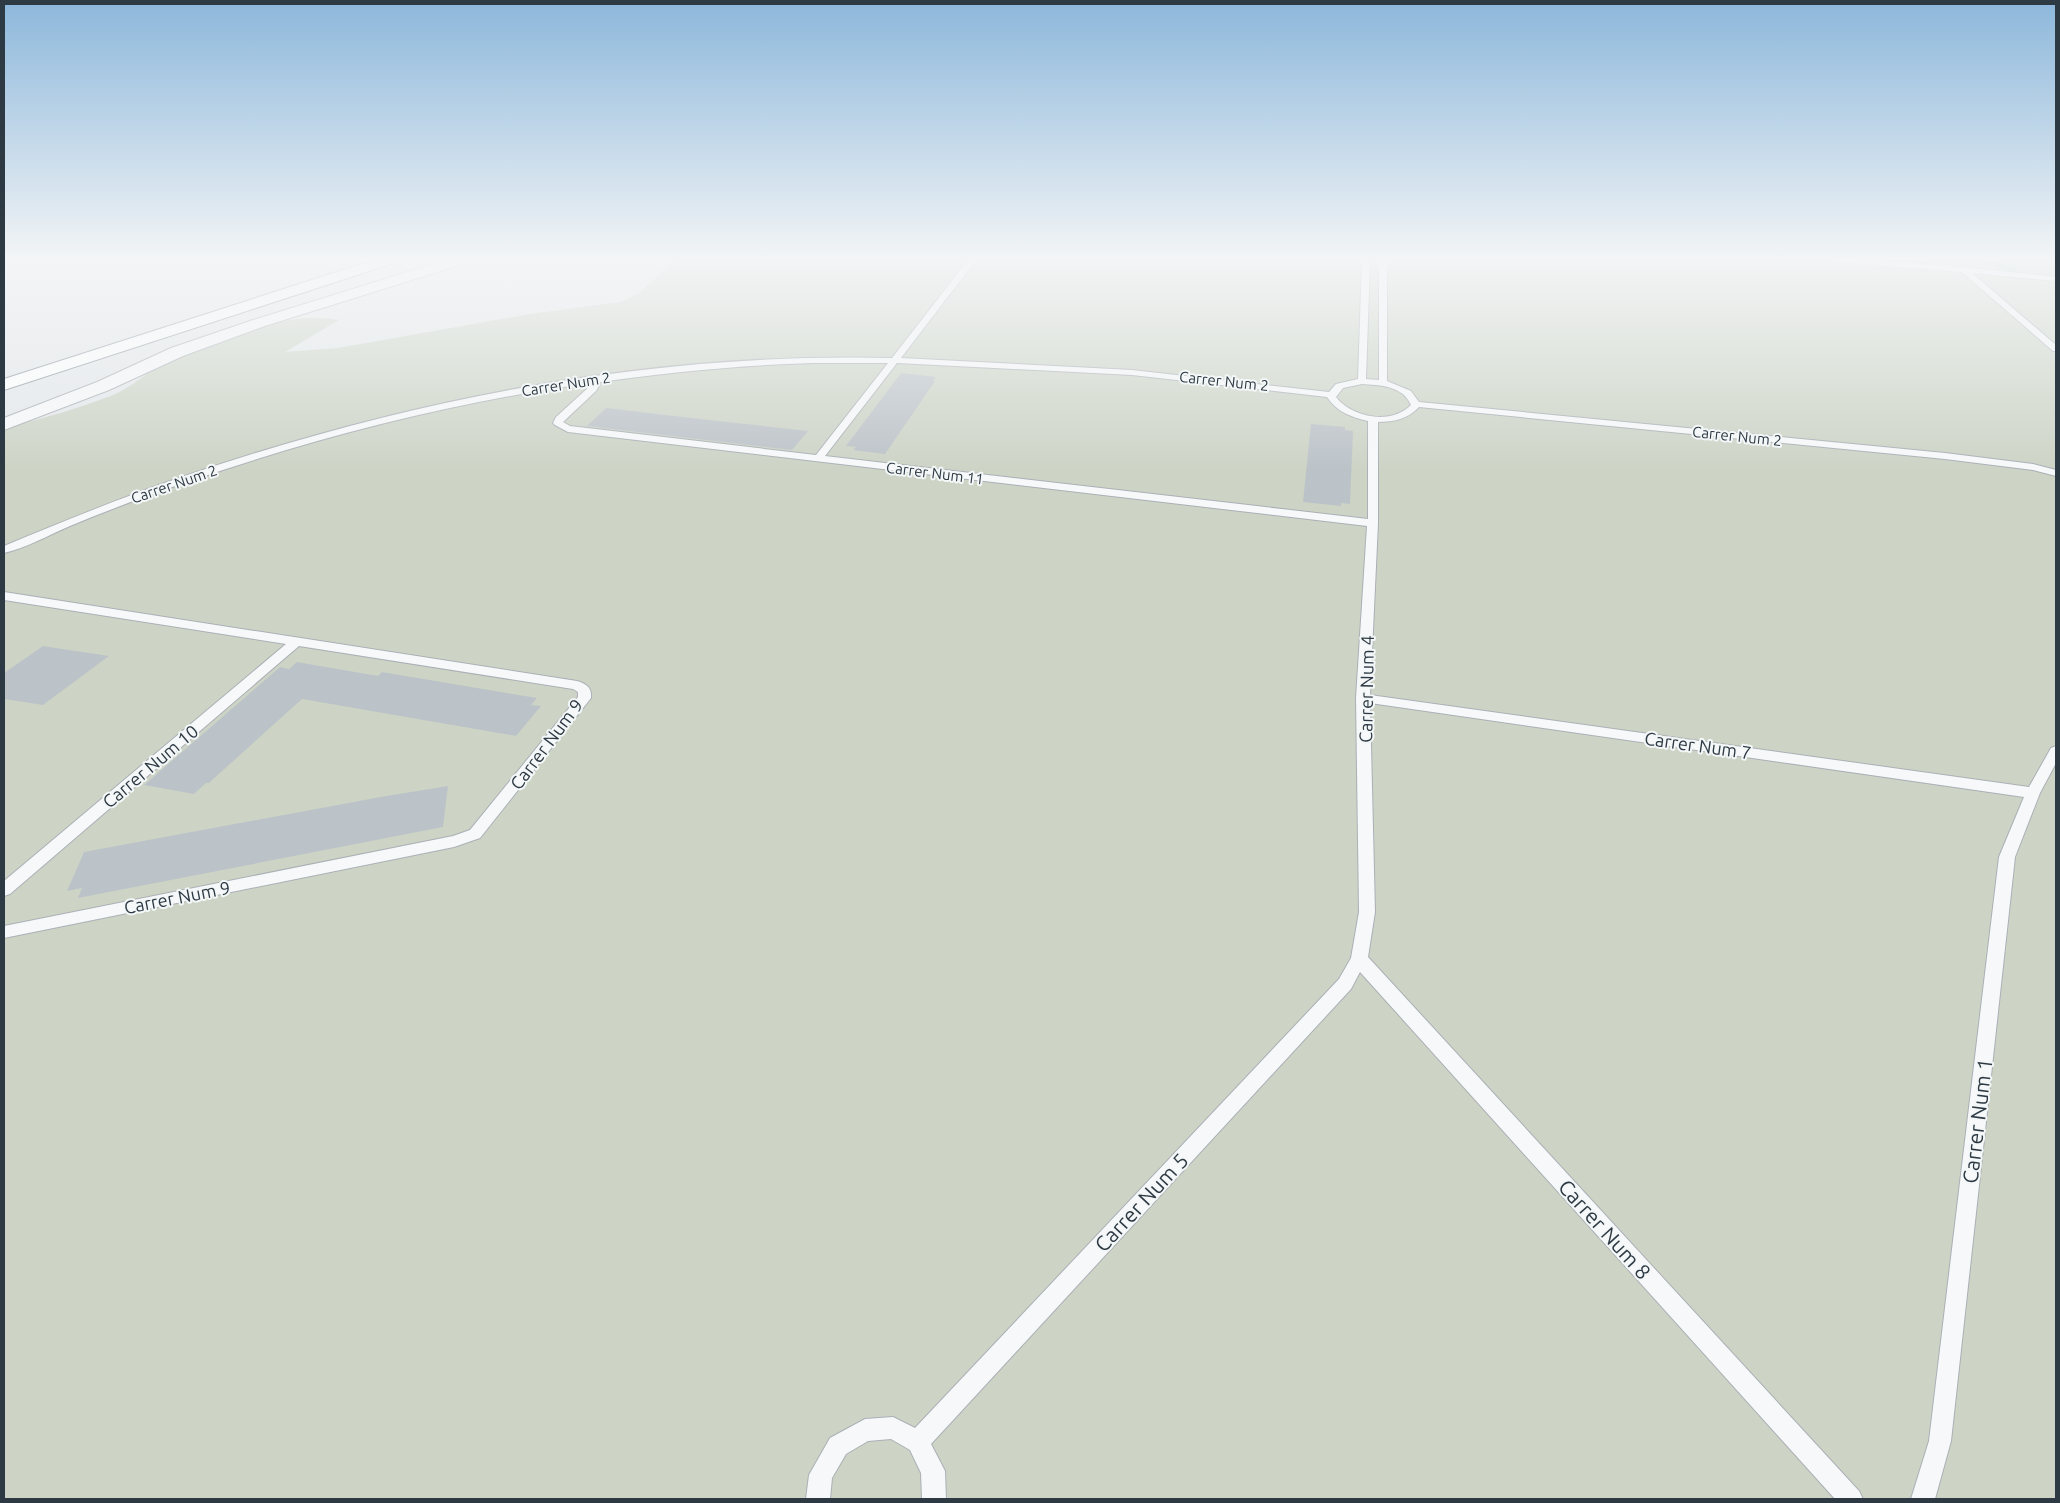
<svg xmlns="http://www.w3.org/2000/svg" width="2060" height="1503" viewBox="0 0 2060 1503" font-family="Ubuntu,sans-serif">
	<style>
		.green { fill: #cdd4c6 }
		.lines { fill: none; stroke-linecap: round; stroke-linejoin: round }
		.stream { stroke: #a3bcc8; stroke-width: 4.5 }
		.building { fill: #bcc3c8 }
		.lane-casing { stroke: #aab0b5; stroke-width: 2 }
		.street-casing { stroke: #aab0b5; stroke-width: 2 }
		.highway-casing { stroke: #8d99a1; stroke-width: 2 }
		.lane { fill: #f7f8fa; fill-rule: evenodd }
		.street { fill: #f7f8fa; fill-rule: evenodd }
		.highway { fill: #fff; fill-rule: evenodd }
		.labels { text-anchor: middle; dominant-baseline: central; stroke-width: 4; stroke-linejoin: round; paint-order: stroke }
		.far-street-label { font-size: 15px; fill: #2d3943; stroke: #f4f7f8 }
		.street-label { font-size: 18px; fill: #2d3943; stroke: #f4f7f8 }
		.near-street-label { font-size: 21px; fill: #2d3943; stroke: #f4f7f8 }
	</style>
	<rect width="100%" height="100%" fill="#e5e8eb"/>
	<path class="green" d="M674 260H2056V1499H4V428C40 419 78 409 113 395 132 387 146 373 164 363 179 356 195 351 211 346 252 330 294 311 339 320L285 352 338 348 530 314 621 302 641 292Z"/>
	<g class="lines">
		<path class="stream" d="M1970 260 1987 261 2015 270"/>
	</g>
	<path class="building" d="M901 373 936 377 933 381H935L885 454 853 450 856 447 846 446Z
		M606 408 691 418 808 431 792 450 587 426Z
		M1311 424 1345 427V430L1353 431 1350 504 1341 503V506L1303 502Z
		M43 646 56 648 109 656 43 705 4 699V673Z
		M297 662 378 676 382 672 537 698 531 705 541 706 516 736 302 699 209 783H206L194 794 144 785 280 667 289 669Z
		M448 786 443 827 78 898 82 888 67 891 84 852 386 796Z"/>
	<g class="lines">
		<g class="lane-casing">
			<path id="lane" d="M968 260H976L901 358 1132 370 1329 392 1336 384 1358 379 1362 260H1370L1366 379 1379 380V260H1387V381L1411 391 1419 402 1945 453 2033 464 2056 470V476L2033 470 1945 459 1419 407C1408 419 1394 422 1378 422V523L1370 695 2029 787 2051 748 2056 746V763L2040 793 2015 857 1951 1441 1935 1499H1911L1929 1441 1999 857 2024 797 1370 703 1375 912 1368 957 1859 1491 1863 1499H1835L1360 972 1351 989 931 1444 945 1471 946 1499H922L921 1473 910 1450 891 1439 868 1441 846 1454 832 1478 830 1499H806L809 1475 830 1438 865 1419 893 1417 915 1428 1339 979 1351 958 1359 912 1356 698 1367 526 568 432 555 425 553 423 556 417 589 387 591 383C454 402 318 437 187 482 148 495 109 510 70 526 49 535 26 548 4 553V546C62 522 120 498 179 478 408 399 651 352 892 358ZM813 363H888L816 455 570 426 563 422 596 391 600 384V382C670 372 742 365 813 363ZM897 363 1132 375 1327 397C1337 412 1351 417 1368 421V519L825 456ZM1362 384C1380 385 1403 386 1411 405 1392 425 1352 418 1336 397L1343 388Z
				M1833 260C1908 260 1982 269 2056 277V281L1972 273 2056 345V351H2053L1962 272 1837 262Z
				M4 592 577 681C587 684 592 688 591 698L480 838 454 847 4 938V926L453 836 470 830 578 697V692L573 689 299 646 10 894 4 896V881L286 644 4 600Z"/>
		</g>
		<g class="street-casing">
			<path id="street" d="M446 260H468L466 263 265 326 183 356 109 390 4 430V418L97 382 171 348 253 320Z"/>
		</g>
		<g class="highway-casing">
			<path id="highway" d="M374 260H396L394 263 4 390V379Z"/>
		</g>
		<use href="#lane" class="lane"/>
		<use href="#street" class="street"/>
		<use href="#highway" class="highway"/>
	</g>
	<linearGradient id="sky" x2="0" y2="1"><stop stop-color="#8cb7db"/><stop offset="0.55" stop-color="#f3f5f6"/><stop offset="1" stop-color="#f3f5f6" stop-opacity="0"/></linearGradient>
	<rect width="2060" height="470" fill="url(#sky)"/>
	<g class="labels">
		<g class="far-street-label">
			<text transform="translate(1224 381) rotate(6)">Carrer Num 2</text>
			<text transform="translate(566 384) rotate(-9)">Carrer Num 2</text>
			<text transform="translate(1737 436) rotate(6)">Carrer Num 2</text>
			<text transform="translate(935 473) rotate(7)">Carrer Num 11</text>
			<text transform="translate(174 484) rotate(-19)">Carrer Num 2</text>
		</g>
		<g class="street-label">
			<text transform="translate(1366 689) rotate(-89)">Carrer Num 4</text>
			<text transform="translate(546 744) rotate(-53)">Carrer Num 9</text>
			<text transform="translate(1698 745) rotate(8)">Carrer Num 7</text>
			<text transform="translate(150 766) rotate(-40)">Carrer Num 10</text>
			<text transform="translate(177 897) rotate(-11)">Carrer Num 9</text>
		</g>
		<g class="near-street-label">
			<text transform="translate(1977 1121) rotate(-83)">Carrer Num 1</text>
			<text transform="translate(1141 1202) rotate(-47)">Carrer Num 5</text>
			<text transform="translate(1605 1229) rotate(48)">Carrer Num 8</text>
		</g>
	</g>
	<rect width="2060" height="1503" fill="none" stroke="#2d3943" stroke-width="10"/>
</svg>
